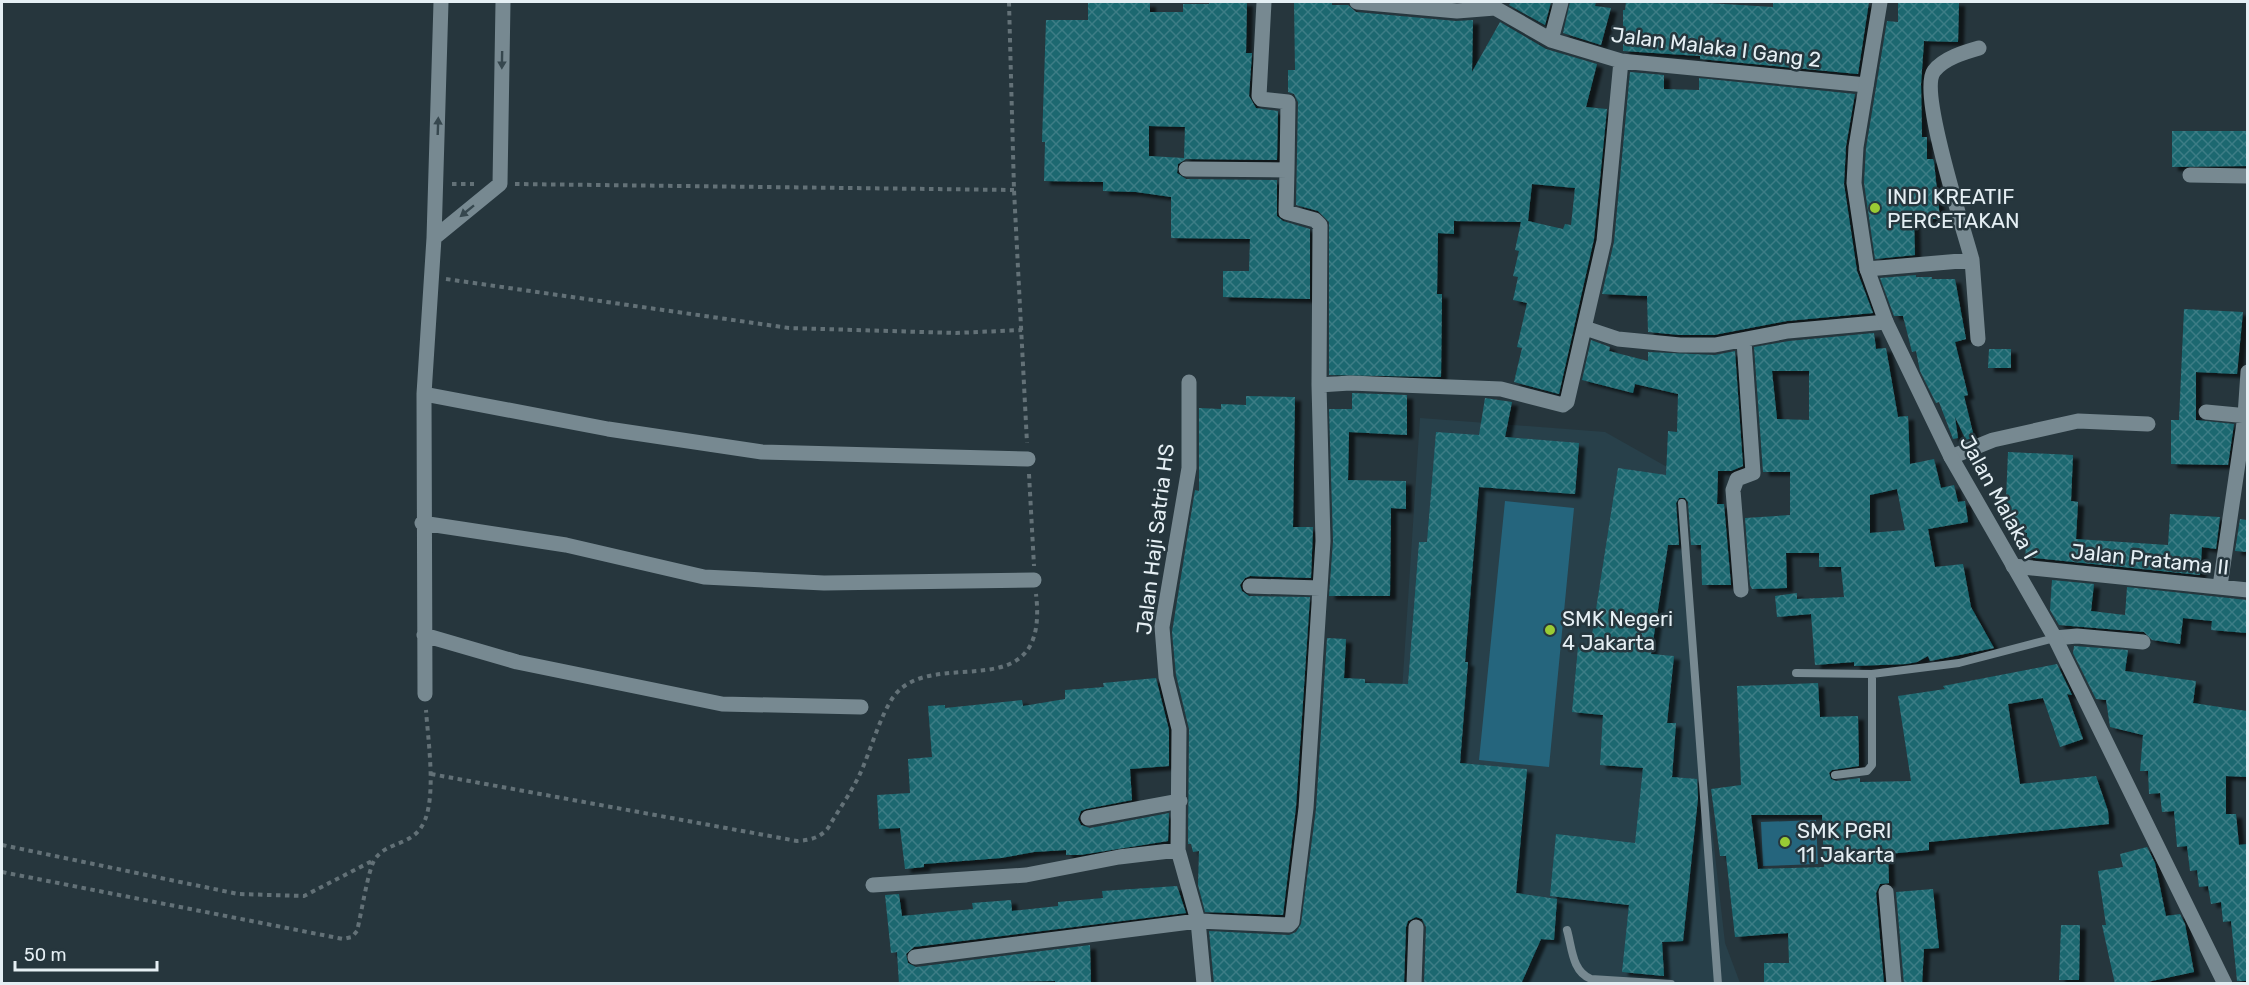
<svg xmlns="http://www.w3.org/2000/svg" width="2249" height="985" viewBox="0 0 2249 985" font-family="Rubik,sans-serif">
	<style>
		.built { fill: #28404a }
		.pitch { fill: #25657d }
		.building { fill: url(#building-cross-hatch); fill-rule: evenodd; filter: url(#shadow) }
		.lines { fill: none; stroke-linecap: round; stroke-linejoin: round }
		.path { stroke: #637177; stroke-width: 4; stroke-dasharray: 4.5 4.5; stroke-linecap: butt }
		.service { stroke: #778991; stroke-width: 8 }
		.minor { stroke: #778991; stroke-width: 15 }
		.tertiary { stroke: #778991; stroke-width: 15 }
		.oneway { fill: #36474e }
		.poi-dot { fill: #9acb34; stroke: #26363d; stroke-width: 2 }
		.labels { text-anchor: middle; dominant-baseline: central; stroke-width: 5; stroke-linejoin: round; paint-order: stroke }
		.street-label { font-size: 21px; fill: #e5eff4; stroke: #26363d }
		.poi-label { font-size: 21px; fill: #e5eff4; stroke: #26363d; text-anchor: start }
	</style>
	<defs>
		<pattern id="building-cross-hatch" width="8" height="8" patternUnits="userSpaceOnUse" patternTransform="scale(1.5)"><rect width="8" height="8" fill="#1b6770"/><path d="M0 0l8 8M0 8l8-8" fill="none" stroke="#3c7d85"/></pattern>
		<filter id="shadow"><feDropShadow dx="6" dy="4" stdDeviation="1.5" flood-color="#0009"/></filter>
	</defs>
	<rect width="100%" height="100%" fill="#26363d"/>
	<path class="built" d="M1420 418 1605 432 1683 476 1707 785 1725 943 1740 983H1458L1393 828Z"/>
	<path class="pitch" d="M1505 501 1574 508 1549 767 1479 760Z
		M1816 820 1818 864 1763 866 1761 822Z"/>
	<path class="building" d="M1209 2H1247L1246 53H1252L1249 96 1256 108 1278 111 1277 160 1186 159 1178 164 1177 173 1186 179 1277 180V216L1283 221 1310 229V299L1223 297V271H1249L1250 239 1171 238V197L1136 192 1103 191V182L1044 181 1045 142H1042L1046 20H1088V3H1150V12H1183V4H1209ZM1149 126 1185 127 1184 158 1149 156Z
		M1294 2H1332V5H1348L1356 12 1456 21 1473 20 1472 72 1500 22 1546 49 1597 64 1586 107 1607 109 1594 239 1559 394 1514 382 1522 348 1517 347 1527 303 1513 300 1518 277 1513 276 1519 251 1515 250 1521 222 1454 221V234L1438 233 1437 294H1442L1441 377 1329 375V222L1318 211 1296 205 1298 102 1294 94 1288 92V70H1295ZM1532 184 1575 188 1571 225 1565 224 1563 229 1528 221Z
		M1511 2H1551L1545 25 1509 5Z
		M1570 2H1596L1595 6 1611 8 1601 45 1563 33Z
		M1626 2H1692L1773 7V2H1869L1858 74 1700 59V56L1623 51V10H1625Z
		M1898 2H1959L1958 42 1924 41 1921 84 1922 137H1927V159H1933L1934 162 1940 219H1914L1915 255 1875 259 1864 183 1866 148 1887 21 1898 22Z
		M1630 72 1664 75V89L1699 90V78L1855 94 1846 146 1844 184 1857 271 1873 313 1787 321 1714 335H1680L1648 332 1647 296 1602 294 1614 242Z
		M2172 131H2247V166L2172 167Z
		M1916 275V277H1932V279H1955L1966 339 1955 342 1968 395 1964 396 1974 437 1966 440 1955 417 1958 438 1953 439 1939 402 1936 403 1920 371 1916 351 1912 352 1903 316H1894L1880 278Z
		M2184 309 2243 312 2237 374 2196 372V420L2234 424 2228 465 2171 464V420H2179Z
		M1874 333 1876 349 1886 348 1898 417 1908 416 1910 464 1934 459 1941 488 1954 485 1958 502 1965 501 1968 522 1928 529 1935 567 1963 564 1971 607 1994 648 1930 661 1928 656 1917 662 1906 664 1854 666V662L1815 665 1811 614 1777 617 1775 596 1797 593V599L1844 597 1841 567H1819V553H1786L1787 588 1752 589 1750 585 1745 518 1790 515V472H1763L1754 347 1789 341ZM1772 371H1809V420L1777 419ZM1897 489 1905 530 1870 533V495Z
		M1591 340 1610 347 1609 351 1648 361V352L1715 355 1735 351 1743 466 1731 471H1718L1717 504H1724L1731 585H1702L1701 545H1691L1688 502 1685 498H1679L1676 503 1679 545H1668L1651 654 1674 656 1667 723H1676L1672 777 1697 779 1698 798 1683 941 1662 942 1664 976 1622 972 1629 905 1550 896 1556 834 1635 843 1643 768 1600 765 1603 715 1572 712 1578 647 1590 648 1618 468 1666 475 1668 431 1677 432 1678 394 1635 384 1633 393 1582 380Z
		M1989 349H2011V368H1988Z
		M1352 393 1407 395V435L1349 432 1348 480 1406 481V509L1391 508 1390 596H1329L1333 541 1329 409H1352Z
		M1246 396 1295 397 1293 527H1313L1311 578 1250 576 1245 578 1240 585 1242 591 1249 596 1310 597 1296 807 1283 915 1205 912 1198 885 1199 851 1193 852 1191 844H1188L1189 729 1176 675 1172 632 1195 490 1199 491V408L1221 409V404L1246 405Z
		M1485 398 1512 402 1505 437 1579 443 1575 494 1479 487 1465 662H1468L1460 763 1527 769 1516 893 1557 899 1554 940 1541 939 1521 984H1424L1426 927 1422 919 1416 917 1408 921 1406 927 1404 984H1214L1209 931 1289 935 1296 932 1301 924 1316 809 1327 638 1346 639 1344 678 1365 679V683L1408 684 1419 542H1427L1436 432 1479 435Z
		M2008 452 2073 455 2071 501 2078 502 2076 539 2168 545 2170 514 2220 517 2216 549 2202 547 2200 575 2025 557 2027 533H2011L1994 499H2006Z
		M2240 519 2247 520V552L2235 551Z
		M2052 580 2094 584 2091 611 2125 615 2127 587 2247 600V633L2211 630 2212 621 2183 618 2180 644 2152 640 2144 632 2059 625 2050 610Z
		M2074 646 2128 650 2125 671 2196 681 2193 703 2247 711V777L2226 776V814H2236L2239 845 2247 844V981H2237L2231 921 2223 922 2221 902 2211 904 2208 886 2199 887 2197 870 2190 871 2187 846 2177 847 2174 811 2162 812 2160 793 2149 794 2148 771H2140L2143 735 2110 727 2106 700 2096 699 2073 653Z
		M2057 664 2072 695 2067 694 2083 739 2060 747 2043 698 2008 704 2020 784 2096 776 2108 811 2109 824 1929 842V850L1888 854 1889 883 1880 884 1876 893 1884 984H1764V963H1789L1788 933 1735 937 1726 856H1720L1711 789 1741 785 1737 686 1818 683 1820 717 1858 716 1859 766 1832 770 1829 773 1831 779 1836 781 1860 778V782L1911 781 1898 696 1945 689 1943 686ZM1751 815H1822L1824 867 1758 869Z
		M1156 678 1169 730V766L1130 769 1132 800 1086 809 1081 811 1078 819 1081 825 1090 828 1169 813 1168 841 1080 855H1066V850L1034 852 1001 858 924 864V867L905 869 900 828 879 829 877 795 910 793 908 759 932 757 928 706 945 705V708L1022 700 1023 706 1065 699V690L1104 687 1103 683Z
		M2147 847 2155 863 2166 916 2180 914 2185 924 2194 972 2138 984H2115L2102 925H2106L2098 871 2123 867 2120 854Z
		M1177 886 1186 913 914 947 906 954 908 963 916 967 1090 945 1091 984H1055V981L899 984 897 952 891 953 885 895 899 894 902 916 973 909 972 903 1011 900 1012 911 1058 906V902L1103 898 1102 891Z
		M1933 889 1939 948 1924 949 1922 984H1904L1896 892Z
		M2061 925H2080L2079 980H2059Z"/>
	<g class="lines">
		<path class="path" d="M1009 2 1014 190 1027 443
			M452 184H474
			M515 184 1014 190
			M446 279 789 328 956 333 1022 330
			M1029 474 1034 566
			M431 774 797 841C810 840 820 838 828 828 838 811 850 794 859 776 870 753 880 715 894 696 933 644 1050 713 1036 594
			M2 845 238 894 304 896 374 860
			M2 872 343 939 352 937 357 931C361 916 368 869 375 859 388 840 414 847 425 820 436 792 428 740 426 710"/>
		<path class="service" d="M1682 503 1718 984
			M1796 673 1872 674 1959 663 2055 638
			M1835 775 1867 771 1872 765V674
			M1567 930C1572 947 1572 972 1591 979L1671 984"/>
		<path class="minor" d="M1264 2 1259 96 1261 99 1288 102 1287 170
			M1357 2 1457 11 1495 8 1551 40 1621 61 1866 85
			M1551 40 1561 2
			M2190 175 2248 176
			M434 238 500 184 503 2
			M1972 260C1964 229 1918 92 1934 71 1944 58 1965 52 1979 48
			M1867 269 1972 260 1978 339
			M1585 328 1618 339 1680 345H1715L1788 331 1886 322
			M1189 382V468L1162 627 1166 677 1179 729 1178 850 1198 921 1204 984
			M1319 385 1350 383 1501 389 1563 405 1567 402 1604 241 1621 61
			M424 394 608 429 762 452 1028 459
			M2206 412 2248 416
			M1951 457 1993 440 2078 421 2148 424
			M422 523 566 545 704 577 824 583 1034 580
			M2013 566 2248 590
			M1250 586 1320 588
			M2220 586 2245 416 2248 372
			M1741 590 1733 490 1737 479 1753 473 1744 341
			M424 635 517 662 722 704 861 707
			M2055 638 2077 636 2143 642
			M425 694 424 394 434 238 441 2
			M1088 818 1180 801
			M873 885 1026 875 1119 857 1178 850
			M1886 892 1894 984
			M915 957 1198 921 1289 925 1292 922 1306 808 1323 541 1319 385 1320 225 1315 220 1286 212 1287 170 1186 169
			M1414 984 1416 927"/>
		<path class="tertiary" d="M1880 2 1856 147 1854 183 1867 269 1886 322 1951 457 2055 638 2225 984"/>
	</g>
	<defs><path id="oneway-solid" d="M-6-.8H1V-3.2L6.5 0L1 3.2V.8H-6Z" transform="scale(1.5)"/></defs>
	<g class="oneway">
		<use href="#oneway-solid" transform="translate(502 60) rotate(91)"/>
		<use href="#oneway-solid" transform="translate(438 126) rotate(-88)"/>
		<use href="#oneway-solid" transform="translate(467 211) rotate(141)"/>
	</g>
	<g class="poi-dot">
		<circle cx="1875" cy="208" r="6"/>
		<circle cx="1550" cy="630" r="6"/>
		<circle cx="1785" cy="842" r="6"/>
	</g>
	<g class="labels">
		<g class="street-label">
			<text transform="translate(1716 47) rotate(7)">Jalan Malaka I Gang 2</text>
			<text transform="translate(1999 497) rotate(61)">Jalan Malaka I</text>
			<text transform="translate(1155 539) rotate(-83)">Jalan Haji Satria HS</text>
			<text transform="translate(2150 559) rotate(6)">Jalan Pratama II</text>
		</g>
		<g class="poi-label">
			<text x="1887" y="196">INDI KREATIF<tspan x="1887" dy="24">PERCETAKAN</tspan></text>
			<text x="1562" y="618">SMK Negeri<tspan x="1562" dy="24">4 Jakarta</tspan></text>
			<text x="1797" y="830">SMK PGRI<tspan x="1797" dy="24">11 Jakarta</tspan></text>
		</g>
	</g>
	<rect width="2249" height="985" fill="none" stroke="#e5eff4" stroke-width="6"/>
	<path d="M15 961v9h142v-9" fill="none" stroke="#e5eff4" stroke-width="3"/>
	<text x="24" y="961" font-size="18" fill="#e5eff4" stroke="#26363d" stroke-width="4.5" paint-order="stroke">50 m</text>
</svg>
